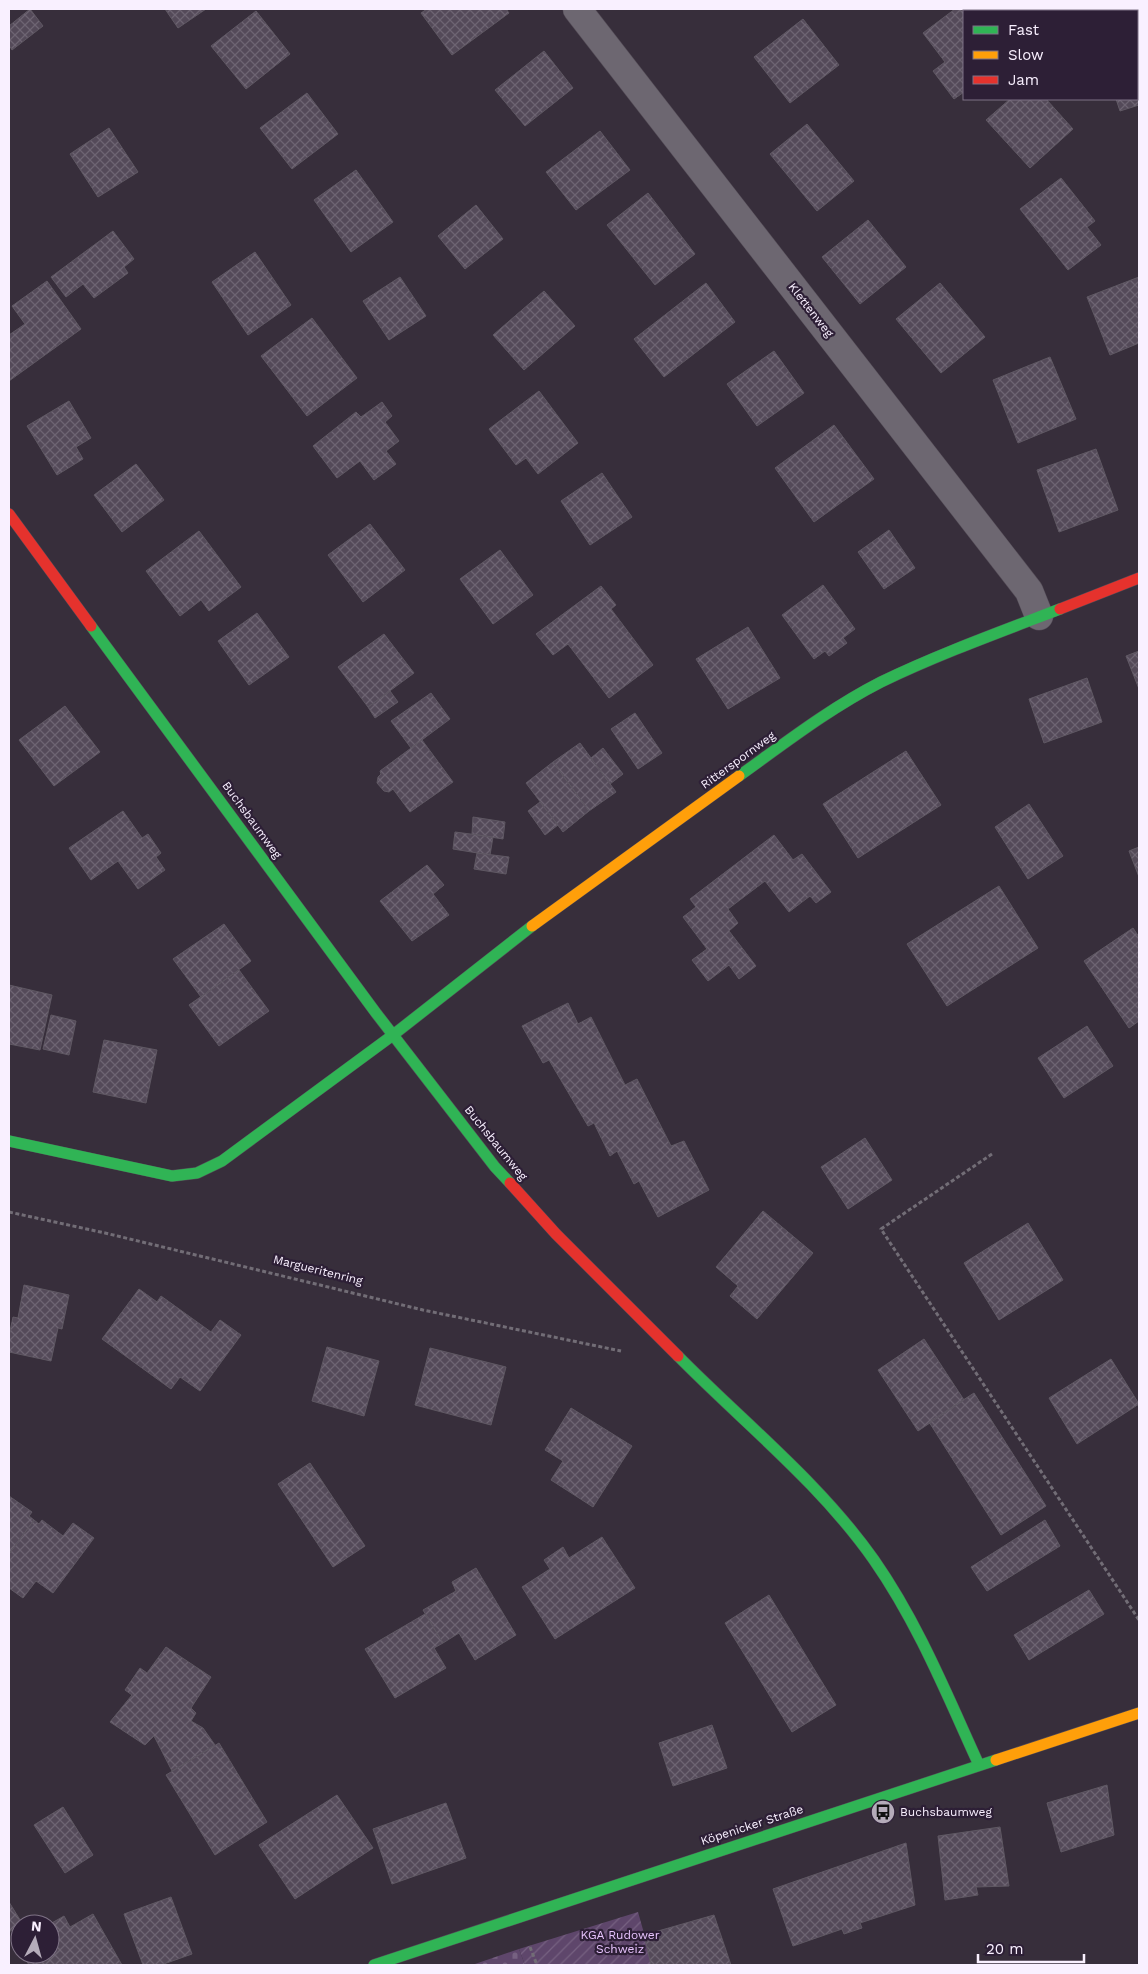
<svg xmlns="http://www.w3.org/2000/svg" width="1148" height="1974" viewBox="0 0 1148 1974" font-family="'Work Sans',sans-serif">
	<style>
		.cemetery { fill: url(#cemetery-stones) }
		.garden { fill: url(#garden-furrows) }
		.building { fill: url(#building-cross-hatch); stroke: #5f5863 }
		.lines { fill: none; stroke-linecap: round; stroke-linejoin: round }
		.street-casing { stroke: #534b56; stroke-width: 29 }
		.fast-casing { stroke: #534b56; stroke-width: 12 }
		.slow-casing { stroke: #534b56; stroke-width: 12 }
		.jam-casing { stroke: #534b56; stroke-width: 12 }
		.path { stroke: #726d76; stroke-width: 3; stroke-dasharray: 4 2.5; stroke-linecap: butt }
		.street { stroke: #6d6771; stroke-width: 28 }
		.fast { stroke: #30b455; stroke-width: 11 }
		.slow { stroke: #ff9f0a; stroke-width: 11 }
		.jam { stroke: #e5322d; stroke-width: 11 }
		.labels { text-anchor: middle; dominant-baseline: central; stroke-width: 4.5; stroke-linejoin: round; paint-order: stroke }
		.street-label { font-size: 12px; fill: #f9f0ff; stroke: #2d1f36 }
		.poi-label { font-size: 12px; fill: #f9f0ff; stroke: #2d1f36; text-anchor: start }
		.park-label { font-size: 12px; fill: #e7c3fd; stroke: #2d1f36 }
	</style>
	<defs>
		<pattern id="cemetery-stones" width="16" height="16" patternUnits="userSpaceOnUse" patternTransform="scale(1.25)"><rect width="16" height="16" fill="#5e466b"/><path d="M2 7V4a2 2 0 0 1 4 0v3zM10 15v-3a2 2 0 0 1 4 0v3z" fill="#766181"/></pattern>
		<pattern id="garden-furrows" width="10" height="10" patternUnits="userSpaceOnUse" patternTransform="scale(1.25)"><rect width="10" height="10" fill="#5e466b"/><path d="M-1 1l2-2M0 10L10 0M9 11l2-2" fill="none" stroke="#766181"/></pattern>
		<pattern id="building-cross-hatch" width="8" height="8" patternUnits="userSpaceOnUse" patternTransform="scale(1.25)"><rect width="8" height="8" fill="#544a59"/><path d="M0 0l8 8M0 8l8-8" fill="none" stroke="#6d6472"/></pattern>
	</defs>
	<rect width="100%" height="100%" fill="#372e3b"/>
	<path class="cemetery" d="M519 1949 525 1965H472Z"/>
	<path class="garden" d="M638 1912 653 1965H525L519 1949Z"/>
	<path class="building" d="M30 9 43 26 12 50 9 45V26Z
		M165 9H206L178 28Z
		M427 9H506L509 13 452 55 421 13Z
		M955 9H964L966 11H964V92L954 99 933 71 945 62 923 33Z
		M256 11 290 54 246 89 211 46Z
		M803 19 839 65 790 103 754 57Z
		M1137 40H1139V105L1120 111 1116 99H1137Z
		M544 51 573 88 525 126 495 90Z
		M307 93 338 134 292 169 260 128Z
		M1010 99H1046L1073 129 1030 168 986 120Z
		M807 124 854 181 817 211 770 154Z
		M109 128 138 172 98 197 70 154Z
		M600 131 630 170 576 210 546 172Z
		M356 170 393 222 351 252 314 200Z
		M1061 178 1095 221 1087 227 1101 245 1068 270 1020 209Z
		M648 193 695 254 655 285 607 225Z
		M476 205 503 239 465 269 438 236Z
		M868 220 906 267 860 304 822 257Z
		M113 231 134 259 124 267 128 273 94 298 83 284 66 297 51 277Z
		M255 252 291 305 248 335 212 282Z
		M400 277 426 316 389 340 363 301Z
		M1139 277V343L1110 355 1087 297Z
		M47 281 81 329 9 381V335L25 324 12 306Z
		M706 283 735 322 664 377 634 339Z
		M940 283 985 337 941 373 896 319Z
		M544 291 575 326 524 370 493 335Z
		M312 318 357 378 307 416 261 356Z
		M774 351 804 393 757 426 727 384Z
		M1050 357 1076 419 1018 443 993 380Z
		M539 391 578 443 538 474 526 458 516 465 489 429Z
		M69 401 91 438 76 447 83 459 57 475 27 426Z
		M382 402 392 416 385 422 399 441 386 451 396 464 374 480 360 461 337 478 313 446 356 412 361 417Z
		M834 425 874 479 814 522 775 468Z
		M1096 449 1118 510 1059 532 1037 470Z
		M136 464 164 500 122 532 94 495Z
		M602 473 632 517 590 545 561 501Z
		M370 524 405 570 363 602 328 555Z
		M889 530 915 568 884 589 858 552Z
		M199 531 241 587 209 611 201 600 180 616 146 571Z
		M500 550 533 595 493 624 460 579Z
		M823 585 855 629 843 638 847 643 829 656 825 651 814 659 782 615Z
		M601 586 616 605 611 609 653 665 609 698 568 644 553 655 536 634Z
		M257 613 289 657 249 685 218 641Z
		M748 627 780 678 728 709 696 659Z
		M384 634 414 673 368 707 338 667Z
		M1139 651V689L1126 656Z
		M1087 678 1102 722 1044 743 1029 699Z
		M390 691 398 702 375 718 368 707Z
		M431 693 450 719 411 748 391 721Z
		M65 706 100 752 54 786 19 740Z
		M635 713 662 753 638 769 611 729Z
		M422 740 453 782 410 812 393 789 389 792 384 791 377 783 378 777 381 774 380 771Z
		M580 743 616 792 589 811 553 762Z
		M603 748 623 774 610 784 591 758Z
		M906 751 941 805 858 858 823 804Z
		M553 762 589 811 563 832 526 783Z
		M540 802 558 825 545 835 528 811Z
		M1029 804 1063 856 1028 879 995 827Z
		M123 811 142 838 148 834 161 853 156 857 165 870 138 889 118 861 91 880 69 848Z
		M473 817 505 822 503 839 472 834Z
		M455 832 493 837 490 855 453 849Z
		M774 835 793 860 802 854 831 892 816 903 810 896 789 912 765 881 728 909 738 923 729 931 756 966 739 979 729 965 708 981 692 960 707 949 683 917 696 907 690 899Z
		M1139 847V877L1129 851Z
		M477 853 509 857 506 874 474 869Z
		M427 865 444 885 433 894 449 915 412 941 380 901Z
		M999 886 1038 948 947 1006 907 944Z
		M224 924 251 961 201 997 173 959Z
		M1133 928 1139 937V1021L1129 1028 1084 961Z
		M239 970 269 1011 219 1046 189 1005Z
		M9 985 52 995 40 1050 9 1044Z
		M568 1003 578 1024 591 1017 625 1085 637 1079 671 1146 684 1141 709 1190 658 1217 639 1181 634 1184 617 1151 610 1156 594 1123 588 1126 549 1060 543 1063 522 1026Z
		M51 1015 76 1021 69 1055 43 1049Z
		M1087 1026 1113 1066 1064 1098 1038 1058Z
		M104 1040 157 1050 146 1103 93 1092Z
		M865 1138 892 1180 848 1209 821 1167Z
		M763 1211 813 1253 757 1319 730 1296 738 1286 716 1267Z
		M1028 1223 1063 1280 999 1320 964 1263Z
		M24 1285 69 1295 62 1329 58 1328 51 1361 9 1352V1336L13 1317 18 1318Z
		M139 1289 157 1302 161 1296 211 1332 220 1320 241 1335 200 1391 180 1377 171 1389 102 1339Z
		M924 1339 964 1400 918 1431 878 1370Z
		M327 1347 379 1361 364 1416 312 1401Z
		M430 1348 506 1367 491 1425 415 1405Z
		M1111 1359 1139 1404 1077 1444 1049 1398Z
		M974 1393 1046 1506 1001 1535 929 1422Z
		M571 1408 632 1446 593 1507 551 1480 563 1461 545 1450Z
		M310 1463 365 1546 333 1567 278 1484Z
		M9 1496 32 1512 29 1516 34 1520 9 1554Z
		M34 1520 39 1524 42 1520 63 1536 73 1523 94 1538 53 1593 36 1581 23 1598 9 1588V1554Z
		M1045 1520 1060 1546 987 1591 971 1567Z
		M602 1537 635 1588 555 1639 522 1587 550 1569 544 1560 563 1547 569 1558Z
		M476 1568 516 1635 475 1660 459 1633 443 1643 423 1610 456 1591 452 1582Z
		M1089 1590 1104 1614 1029 1660 1014 1635Z
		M769 1595 836 1705 792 1732 725 1623Z
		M425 1614 443 1643 434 1648 446 1668 395 1698 365 1649Z
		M166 1647 211 1677 191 1708 196 1713 191 1721 203 1728 215 1745 172 1771 154 1736 145 1745 110 1722 132 1695 125 1690 140 1668 147 1673Z
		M712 1725 727 1768 673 1786 659 1743Z
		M219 1743 267 1822 215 1855 166 1775Z
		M1107 1785 1114 1835 1061 1852 1047 1803Z
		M337 1795 373 1848 295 1899 259 1845Z
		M446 1803 466 1858 392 1884 373 1829Z
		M63 1807 93 1855 65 1873 34 1825Z
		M1000 1827 1009 1886 976 1887 978 1895 945 1900 938 1836Z
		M906 1843 915 1905 860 1923 862 1928 844 1934 842 1929 793 1946 773 1889Z
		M171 1897 192 1954 161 1965H143L124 1914Z
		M9 1902 22 1923 9 1932Z
		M93 1914 122 1965H29L23 1954H50V1924L64 1916 70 1927Z
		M714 1915 731 1965H651L644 1935Z"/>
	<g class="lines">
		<g class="street-casing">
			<path id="street" d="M577 9 1029 591 1039 616"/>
		</g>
		<g class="fast-casing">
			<path id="fast" d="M91 626 376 1013 495 1167 510 1183
				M739 776C785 743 830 708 881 682 939 654 1000 632 1060 609
				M9 1141 172 1176 197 1173 222 1161 393 1035 532 926
				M678 1356C744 1423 820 1483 874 1560 918 1623 947 1695 979 1765
				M374 1965 996 1760"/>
		</g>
		<g class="slow-casing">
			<path id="slow" d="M532 926 739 776
				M996 1760 1139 1713"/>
		</g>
		<g class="jam-casing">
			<path id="jam" d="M9 514 91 626
				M1060 609 1139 578
				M510 1183 556 1234 678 1356"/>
		</g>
		<path class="path" d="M992 1154 881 1229 1139 1620
			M9 1212 105 1233 423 1310 621 1351
			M530 1947 537 1965"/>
		<use href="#street" class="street"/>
		<use href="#fast" class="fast"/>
		<use href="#slow" class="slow"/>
		<use href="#jam" class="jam"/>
	</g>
	<defs>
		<g id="bus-disc" transform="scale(1.25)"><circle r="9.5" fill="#b5acba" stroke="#2d1f36"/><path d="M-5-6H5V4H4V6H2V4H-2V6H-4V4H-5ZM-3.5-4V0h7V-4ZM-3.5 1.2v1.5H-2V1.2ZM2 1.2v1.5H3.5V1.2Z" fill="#111"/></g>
	</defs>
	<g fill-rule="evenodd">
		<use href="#bus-disc" x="883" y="1812"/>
	</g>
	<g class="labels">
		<g class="street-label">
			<text transform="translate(811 310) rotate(52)">Klettenweg</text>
			<text transform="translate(738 760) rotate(-36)">Ritterspornweg</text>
			<text transform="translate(252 820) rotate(54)">Buchsbaumweg</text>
			<text transform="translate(496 1143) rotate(51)">Buchsbaumweg</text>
			<text transform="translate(318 1270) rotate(14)">Margueritenring</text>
			<text transform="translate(752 1825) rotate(-18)">Köpenicker Straße</text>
		</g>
		<g class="poi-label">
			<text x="900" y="1812">Buchsbaumweg</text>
		</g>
		<g class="park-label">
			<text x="620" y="1935">KGA Rudower<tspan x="620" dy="14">Schweiz</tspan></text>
		</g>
	</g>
	<rect width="1148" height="1974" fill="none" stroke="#f9f0ff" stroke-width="20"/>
	<rect x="963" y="10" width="175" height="90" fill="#2d1f36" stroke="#7f7386"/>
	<rect x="973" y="26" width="25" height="8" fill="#30b455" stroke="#7f7386"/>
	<text x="1008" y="35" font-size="15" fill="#f9f0ff">Fast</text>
	<rect x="973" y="51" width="25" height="8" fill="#ff9f0a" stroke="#7f7386"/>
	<text x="1008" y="60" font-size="15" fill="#f9f0ff">Slow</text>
	<rect x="973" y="76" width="25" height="8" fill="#e5322d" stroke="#7f7386"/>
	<text x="1008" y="85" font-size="15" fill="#f9f0ff">Jam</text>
	<g transform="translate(35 1939) rotate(6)"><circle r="24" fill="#2d1f36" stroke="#7f7386"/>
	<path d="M0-4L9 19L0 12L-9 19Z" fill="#b5acba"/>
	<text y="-8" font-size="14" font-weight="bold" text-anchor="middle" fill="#f9f0ff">N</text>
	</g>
	<path d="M978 1954v8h106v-8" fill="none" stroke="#f9f0ff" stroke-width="2.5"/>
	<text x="986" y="1954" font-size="15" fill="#f9f0ff" stroke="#2d1f36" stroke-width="4" paint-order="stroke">20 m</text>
</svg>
